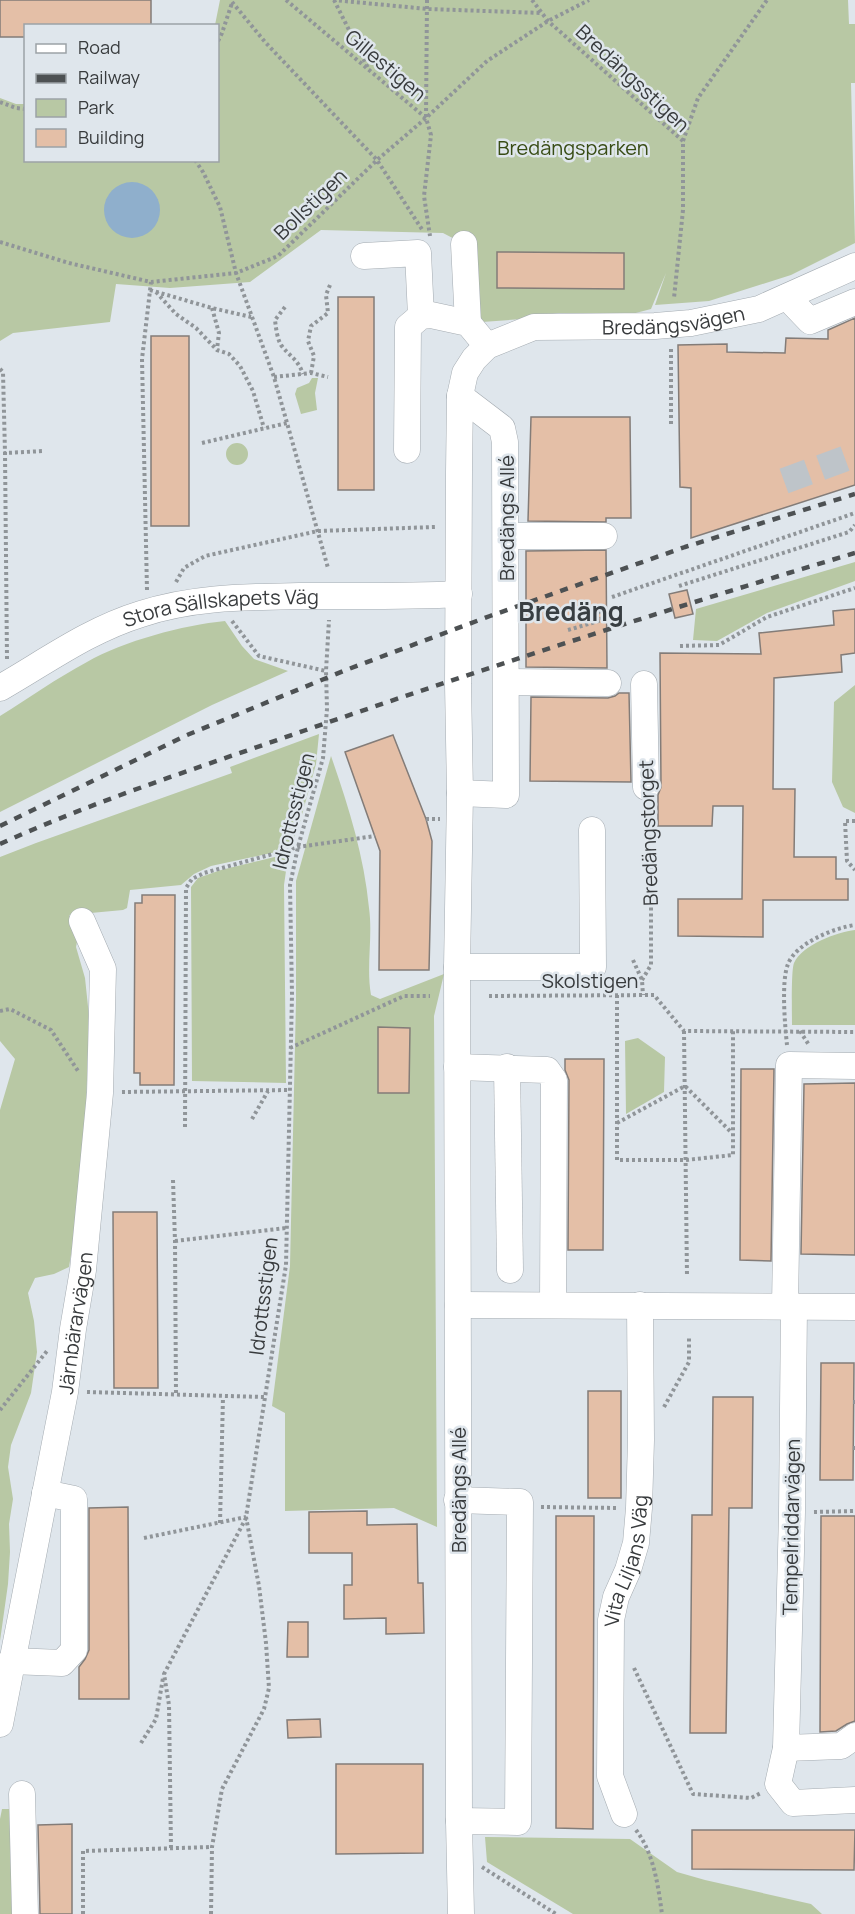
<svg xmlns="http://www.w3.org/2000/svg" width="855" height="1914" viewBox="0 0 855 1914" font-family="Manrope,sans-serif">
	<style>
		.green { fill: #b8c8a4 }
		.water { fill: #8fafcc }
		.building { fill: #e4bfa7; stroke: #837c78; stroke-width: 1.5 }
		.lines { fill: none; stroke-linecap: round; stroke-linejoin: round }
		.minor-tunnel { stroke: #bec4c9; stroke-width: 26; stroke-dasharray: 26 13; stroke-linecap: butt }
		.minor-casing { stroke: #a4abb1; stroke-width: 27 }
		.path { stroke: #909599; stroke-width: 4; stroke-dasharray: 3 3; stroke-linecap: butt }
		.minor { stroke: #fff; stroke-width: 26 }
		.rail { stroke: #4d5153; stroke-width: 4.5; stroke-dasharray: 8 8; stroke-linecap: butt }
		.labels { text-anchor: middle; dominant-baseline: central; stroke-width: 5; stroke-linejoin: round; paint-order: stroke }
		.street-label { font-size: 20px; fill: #383b3d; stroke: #dfe6ec }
		.park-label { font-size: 20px; fill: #384c14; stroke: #dfe6ec }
		.district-label { font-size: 26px; font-weight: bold; fill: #383e42; stroke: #dfe6ec }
	</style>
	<rect width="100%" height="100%" fill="#dfe6ec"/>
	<path class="green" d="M220 0H848L849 24H855V83H851L855 243 791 275 709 301 655 305 666 273 651 309 628 315 559 313 522 319 468 323 464 244 443 233 321 230 250 282 170 288 116 284 110 322 13 333 0 341V98L16 104H25L26 160H218V26L215 25Z
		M312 378H318L315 393 317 410 301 414 295 394 297 388 309 383Z
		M226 454a11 11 0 1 1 22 0a11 11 0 1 1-22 0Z
		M855 562V581L767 613 717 641 693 640 696 609Z
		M225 621 242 646 254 659 288 671 212 705 0 812V716C29 698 57 678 87 662 124 641 183 625 225 621Z
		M855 685V813L843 807 832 782 834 702Z
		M319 734 316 764 298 829 292 842 281 851 211 866 194 874 181 885 130 890 127 908 123 910 69 915 80 927 76 947 85 978 89 1016 84 1175 69 1267 54 1274 35 1278 28 1293 34 1321 37 1352 31 1393 11 1445 8 1467 13 1499 9 1524 10 1552 8 1584 0 1641V1110L15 1059 0 1041V857L36 843 232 773 230 767Z
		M331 756C348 805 364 855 369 908 373 937 366 966 371 995L380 999 444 974 434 1016 437 1527 394 1508 285 1511V1413L272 1406 290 1266 296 1001V881Z
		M291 853 287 864 284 885 286 1083 192 1081 191 887 198 878 221 870Z
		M855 930V1025H792C792 1014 791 970 794 963 802 945 837 932 855 930Z
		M638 1038 665 1057 664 1092 626 1114 625 1041Z
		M2 1809H22V1914H0V1819Z
		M485 1837 630 1839 677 1872 705 1880 811 1904 822 1914H573L487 1862Z"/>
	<path class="water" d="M104 210a28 28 0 1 1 56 0a28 28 0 1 1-56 0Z"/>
	<path class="building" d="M0 0H151V26H26V37H0Z
		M497 252 624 253V289L497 288Z
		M338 297H374V490H338Z
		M855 318V485L691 538V488L680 487 678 345 727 344V352L785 353 786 338 828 339V330Z
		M151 336H189V526H151Z
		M531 417H630L631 518H606V522L528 521Z
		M606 550 607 668 526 667V551Z
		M687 590 693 614 675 618 669 594Z
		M855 609V653L841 655 842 672 774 678 773 789H795L794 857H836V879H848V900H763V937L678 936V899H742L743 806H713L712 826H658V795L661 787 660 653 761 654 759 633 834 625 833 611Z
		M619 693H629L631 782 530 781 531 697 608 698 615 696Z
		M393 735 426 819 432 841 429 970H379L380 851 345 752Z
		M142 895H175L174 1085H140V1073H134L135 903H142Z
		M378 1027 410 1028 409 1093H378Z
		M565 1059H604L603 1250H568L569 1080 565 1070Z
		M741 1069H774L771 1261 740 1260Z
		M855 1083V1255L801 1254 804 1084Z
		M113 1212H157L158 1388H114Z
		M821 1363H854L853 1480H820Z
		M588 1391H621V1498H588Z
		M713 1397H753L752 1508H729L726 1733H690L692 1515H712Z
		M128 1507 129 1699H79V1667L85 1659 89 1650V1508Z
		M367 1511V1525L417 1524 418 1583H423L424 1633 386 1634V1618L344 1619V1585H352V1553H309V1512Z
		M556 1516H594L593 1829 556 1828Z
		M821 1516H855V1721L847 1724 836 1731 820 1732Z
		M288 1622H308V1657H287Z
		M320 1719 321 1737 288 1738 287 1720Z
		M336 1764H423V1853L336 1854Z
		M72 1824V1914H40L38 1825Z
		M692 1830H855L854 1870 692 1869Z"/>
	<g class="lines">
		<path class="minor-tunnel" d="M784 481 855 455"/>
		<g class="minor-casing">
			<g id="minor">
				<path d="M464 244 468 323"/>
				<path d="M364 256 418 253 421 316"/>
				<path d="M787 297 810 321 855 302"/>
				<path d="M407 450 408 327 421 316 431 315 468 323 487 346"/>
				<path d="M506 536H604"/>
				<path d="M507 682 608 683"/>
				<path d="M644 684 646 787"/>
				<path id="s1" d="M0 688C47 661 89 630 141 614 193 597 245 597 299 596 352 596 406 597 459 594"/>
				<path d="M460 793 506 795 505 442 502 428 460 396"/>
				<path d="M457 967H593L592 830"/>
				<path d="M457 1067 547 1070 554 1080 553 1305"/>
				<path d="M507 1067 510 1270"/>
				<path d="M458 1305 855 1307"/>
				<path d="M785 1306 789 1065 855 1066"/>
				<path d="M794 1306 792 1512 786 1748 778 1784 793 1803 855 1800"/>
				<path d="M457 1500 520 1502 518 1822 459 1821"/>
				<path d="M11 1661 62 1663 74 1650V1499L45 1493"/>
				<path id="s2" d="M0 1724 65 1392 73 1329 83 1270 100 1093 103 969 82 921"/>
				<path d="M786 1748 841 1746 855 1736"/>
				<path d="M22 1794 25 1914"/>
				<path id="s3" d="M624 1814 610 1776 611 1620 616 1597 628 1570 636 1543 639 1508 641 1440 640 1305"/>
				<path id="s4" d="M461 1914 459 1821 457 967 460 793 458 684 459 472 460 396 465 373 474 359 487 346 534 327 655 326 691 323 759 309 855 266"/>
			</g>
		</g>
		<path class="path" d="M286 0 426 118 431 135 424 196 430 236
			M333 0 428 9 542 13
			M334 0 368 68
			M532 0 548 21 683 141V210L674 298
			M232 2 265 42 377 160 423 231
			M218 41 222 33 232 3
			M0 102 16 108 26 109
			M426 117 427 0
			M683 141 698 98 767 0
			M195 160 203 172 220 207 236 273 274 377 328 568
			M0 242 69 263 151 282 236 273 278 256 377 160 426 118 487 61 548 21 589 0
			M150 290 212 308 251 317
			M156 292 176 314 196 328 217 350 229 354 240 366 253 391 264 428
			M285 307 275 320C276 328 277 338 281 345 289 356 298 359 303 374
			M212 308 219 333 217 349
			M0 369 3 372 5 453
			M311 373 314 356 308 341 311 326 328 313 326 295 330 285
			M274 377 311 373 328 377
			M671 424V347
			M202 443 287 423
			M176 582 184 568 205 556 318 531 435 527
			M679 586 849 532 855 525
			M147 590 142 359 151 282
			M612 597 855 513
			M232 621 259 656 326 671
			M568 630 602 620 600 612 595 613
			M680 646 719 645 767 617 855 588
			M7 659 5 453 44 451
			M426 819H440
			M855 821H845L847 861 855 870
			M633 960 642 980 643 995
			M642 980 651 965V820L649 806
			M617 995V1160H686L733 1155V1031
			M489 996 654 995 684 1031 855 1032
			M0 1011 10 1009 51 1030 78 1071
			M684 1031 687 1276
			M800 1031 809 1045
			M787 1045C785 1026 781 981 788 964 796 943 834 928 855 925
			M290 1048 404 996H430
			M122 1092 289 1090
			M252 1119 268 1091
			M617 1123 685 1086 732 1133
			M185 1127 186 888 192 879 204 873 298 847 375 836
			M173 1180 175 1241 176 1396
			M175 1241 286 1228
			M87 1392 264 1397
			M853 1402H855
			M664 1407 689 1362V1336
			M0 1410 47 1351
			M853 1448H855
			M541 1507 617 1508
			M814 1512 855 1511
			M220 1523 223 1397
			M144 1538 246 1517
			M634 1668 693 1794 751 1798 761 1793
			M141 1743 156 1719 163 1678
			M636 1830C654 1854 658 1885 662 1914
			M171 1848 169 1705 164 1674 246 1518
			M482 1867 556 1914
			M83 1914V1851L212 1847
			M211 1914 212 1847 222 1789 264 1709 269 1688 266 1643 259 1586 246 1517 286 1265 292 995 290 885 298 847 323 758 327 709 326 671 329 620"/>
		<use href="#minor" class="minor"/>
		<path class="rail" d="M0 826 187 735 346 670 490 616 685 547 855 494
			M0 844C99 799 204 766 306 730 488 667 671 608 855 553"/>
	</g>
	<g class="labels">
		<g class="street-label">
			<text transform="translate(386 65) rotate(40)">Gillestigen</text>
			<text transform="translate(633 78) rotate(43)">Bredängsstigen</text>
			<text transform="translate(310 204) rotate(-44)">Bollstigen</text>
			<text stroke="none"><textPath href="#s4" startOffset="1767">Bredängsvägen</textPath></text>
			<text transform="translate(506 518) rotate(-90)">Bredängs Allé</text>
			<text stroke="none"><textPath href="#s1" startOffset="240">Stora Sällskapets Väg</textPath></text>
			<text transform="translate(293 811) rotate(-76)">Idrottsstigen</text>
			<text transform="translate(648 833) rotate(-92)">Bredängstorget</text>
			<text x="590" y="980">Skolstigen</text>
			<text transform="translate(263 1296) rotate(-83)">Idrottsstigen</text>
			<text stroke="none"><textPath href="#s2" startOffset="408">Järnbärarvägen</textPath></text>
			<text transform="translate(458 1490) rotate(-90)">Bredängs Allé</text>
			<text transform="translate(791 1527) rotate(-89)">Tempelriddarvägen</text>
			<text stroke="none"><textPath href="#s3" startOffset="258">Vita Liljans Väg</textPath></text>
		</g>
		<g class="park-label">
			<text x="573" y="147">Bredängsparken</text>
		</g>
		<g class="district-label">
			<text x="571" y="611">Bredäng</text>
		</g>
	</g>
	<rect x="24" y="24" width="195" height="138" fill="#dfe6ec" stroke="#9ca2a6" stroke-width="1.5"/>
	<rect x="36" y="44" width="30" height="9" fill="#ffffff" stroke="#9ca2a6" stroke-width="1.5"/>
	<text x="78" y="54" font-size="18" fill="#383b3d">Road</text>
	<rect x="36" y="74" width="30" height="9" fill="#4d5153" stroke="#9ca2a6" stroke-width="1.5"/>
	<text x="78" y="84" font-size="18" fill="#383b3d">Railway</text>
	<rect x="36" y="99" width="30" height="18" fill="#b8c8a4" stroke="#9ca2a6" stroke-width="1.5"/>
	<text x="78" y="114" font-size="18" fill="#383b3d">Park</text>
	<rect x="36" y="129" width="30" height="18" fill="#e4bfa7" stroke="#9ca2a6" stroke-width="1.5"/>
	<text x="78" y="144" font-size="18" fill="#383b3d">Building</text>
</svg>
